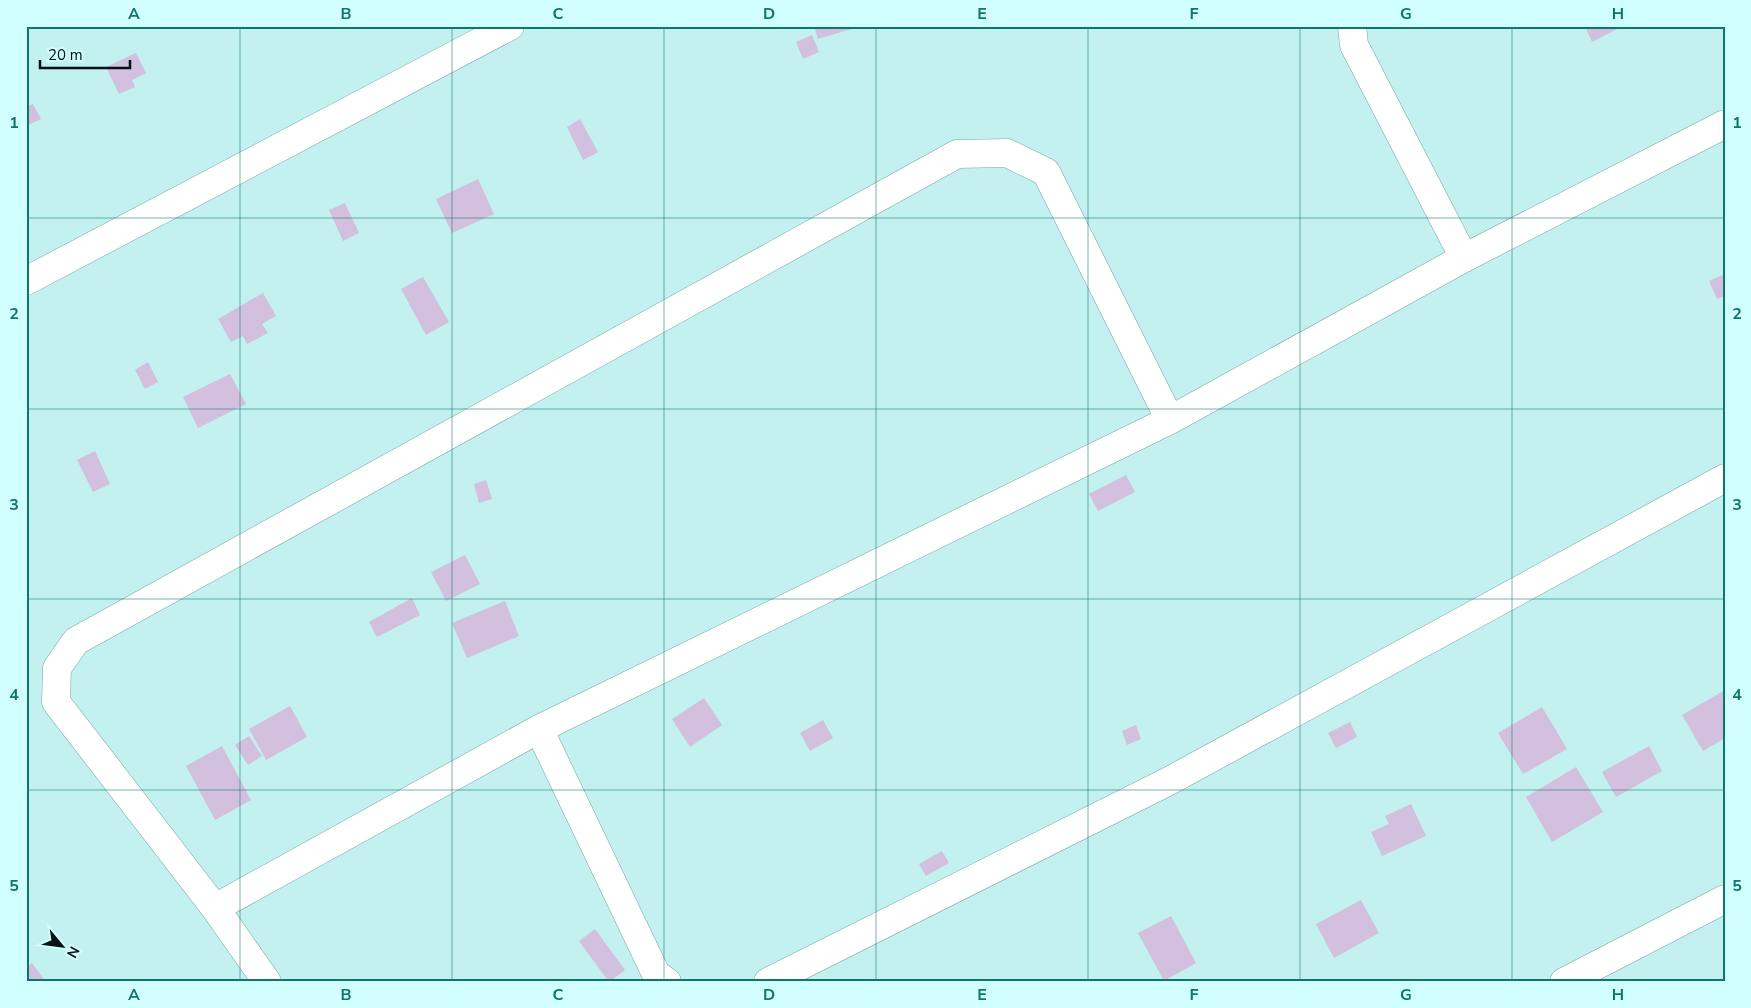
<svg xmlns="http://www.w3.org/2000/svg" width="1751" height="1008" viewBox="0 0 1751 1008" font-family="'Nunito Sans',sans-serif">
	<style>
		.building { fill: #d3bfde }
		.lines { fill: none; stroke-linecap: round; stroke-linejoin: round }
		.minor-casing { stroke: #78a5a3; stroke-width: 29 }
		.minor { stroke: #fff; stroke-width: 28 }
		.grid { fill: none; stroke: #0f766e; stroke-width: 1; stroke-opacity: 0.55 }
		.neatline { fill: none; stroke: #0f766e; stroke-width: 2 }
		.grid-label { font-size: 16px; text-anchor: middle; font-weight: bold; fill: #0f766e }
	</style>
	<rect width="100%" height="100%" fill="#c2f1ef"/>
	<path class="building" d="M814 26H858V27L818 39Z
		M1585 26H1623L1592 42Z
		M812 35 819 52 803 59 796 42Z
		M136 53 146 73 132 80 135 87 119 94 106 67Z
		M33 104 41 119 26 126V107Z
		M580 119 598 152 583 160 567 127Z
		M478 179 494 214 452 233 436 199Z
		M345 203 359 233 343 241 329 210Z
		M1725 274V296L1717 299 1709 281Z
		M423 277 449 322 426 335 401 289Z
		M263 293 276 316 262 324 268 333 247 344 243 336 231 342 218 319Z
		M148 362 158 382 145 389 135 370Z
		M230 374 246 404 198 428 183 397Z
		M95 451 110 484 93 492 77 460Z
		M1126 475 1135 492 1098 511 1089 494Z
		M486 480 492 499 479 503 474 484Z
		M465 555 480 584 446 601 431 572Z
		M412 598 420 615 377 637 369 622Z
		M505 601 519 636 467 658 452 623Z
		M1725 690V738L1703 751 1682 715Z
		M704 698 722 725 690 747 672 719Z
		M290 706 307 737 266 760 249 729Z
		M1542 707 1567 749 1523 774 1498 733Z
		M823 720 833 738 810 751 800 733Z
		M1350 722 1357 737 1336 748 1328 733Z
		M1136 725 1141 739 1127 745 1122 731Z
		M249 736 262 756 248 765 235 745Z
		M222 746 251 800 215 820 186 766Z
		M1649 746 1662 771 1616 797 1602 772Z
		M1576 767 1603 812 1552 842 1526 797Z
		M1411 804 1426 836 1382 856 1371 832 1389 824 1385 816Z
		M942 851 949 863 926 876 919 864Z
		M1361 900 1379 933 1334 958 1316 924Z
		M1171 916 1196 963 1164 981 1138 933Z
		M595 929 625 970 609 982 579 941Z
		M32 963 46 982H26V967Z"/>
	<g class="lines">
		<g class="minor-casing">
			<path id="minor" d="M1352 26 1354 45 1464 258
				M26 281 510 26
				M539 729 656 974 667 982
				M215 908 539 729 1170 420 1464 258 1725 124
				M267 982 215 908 56 702 57 668 76 641 957 154 1007 153 1046 172 1170 420
				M768 982 1169 781 1725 478
				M1564 982 1725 899"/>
		</g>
		<use href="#minor" class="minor"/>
	</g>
	<path class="grid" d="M240 26V982M452 26V982M664 26V982M876 26V982M1088 26V982M1300 26V982M1512 26V982M26 218H1725M26 409H1725M26 599H1725M26 790H1725"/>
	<rect width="1751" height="1008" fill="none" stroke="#cffefc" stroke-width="55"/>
	<g transform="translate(62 946) rotate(119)" stroke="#cffefc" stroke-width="4" paint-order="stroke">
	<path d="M0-4L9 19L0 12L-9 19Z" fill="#031313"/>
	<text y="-8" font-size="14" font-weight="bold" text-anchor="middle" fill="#031313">N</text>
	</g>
	<path d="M40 60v8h90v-8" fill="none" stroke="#031313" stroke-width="2.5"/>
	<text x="48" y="60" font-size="15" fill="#031313" stroke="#cffefc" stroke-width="4" paint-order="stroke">20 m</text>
	<rect x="28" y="28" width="1696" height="952" class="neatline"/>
	<g class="grid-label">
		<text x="134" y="19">A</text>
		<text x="346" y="19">B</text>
		<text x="558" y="19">C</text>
		<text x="769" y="19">D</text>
		<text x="982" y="19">E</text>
		<text x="1194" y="19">F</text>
		<text x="1406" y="19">G</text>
		<text x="1618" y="19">H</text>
		<text x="14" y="128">1</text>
		<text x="1737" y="128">1</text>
		<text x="14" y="319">2</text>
		<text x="1737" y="319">2</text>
		<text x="14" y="510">3</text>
		<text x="1737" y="510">3</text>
		<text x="14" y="700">4</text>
		<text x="1737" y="700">4</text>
		<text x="14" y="891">5</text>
		<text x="1737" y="891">5</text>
		<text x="134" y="1000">A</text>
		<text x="346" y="1000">B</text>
		<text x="558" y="1000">C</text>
		<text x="769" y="1000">D</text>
		<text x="982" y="1000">E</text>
		<text x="1194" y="1000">F</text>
		<text x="1406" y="1000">G</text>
		<text x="1618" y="1000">H</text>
	</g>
</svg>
